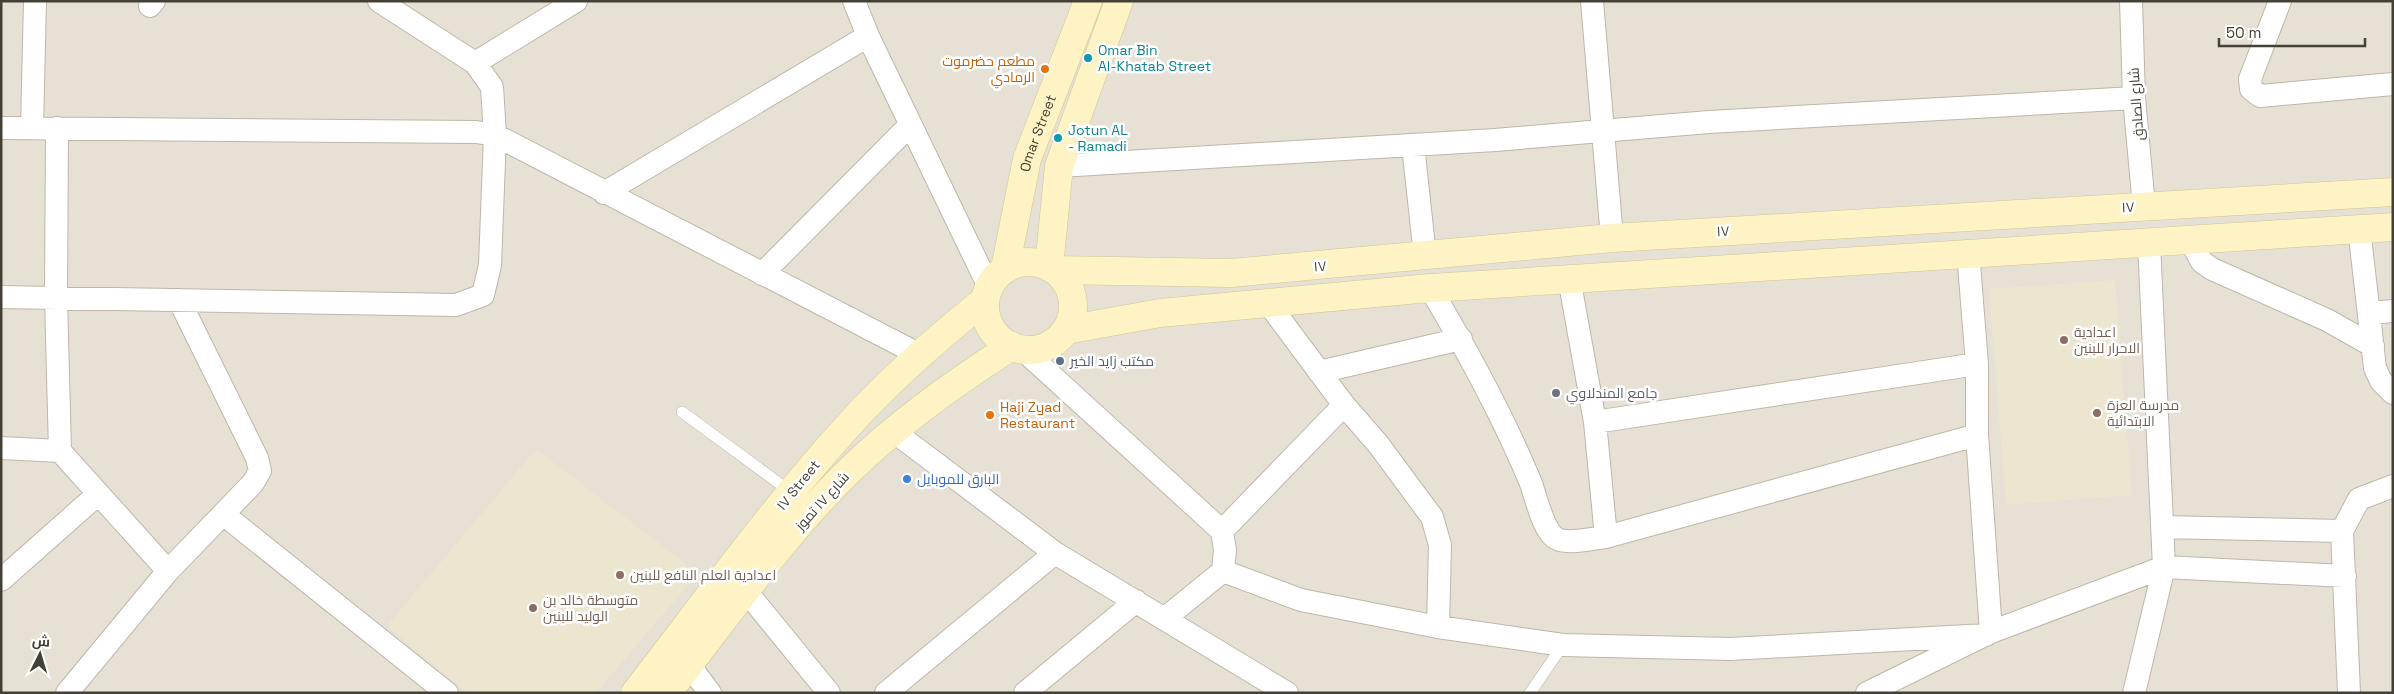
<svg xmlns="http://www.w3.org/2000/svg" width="2394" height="694" viewBox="0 0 2394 694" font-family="'Space Grotesk',Cairo,sans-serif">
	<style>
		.residential { fill: #e6e1d4 }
		.education { fill: #ece5d0 }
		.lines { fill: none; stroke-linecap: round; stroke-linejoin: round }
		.service-casing { stroke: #beb7a8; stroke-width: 12 }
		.minor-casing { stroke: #beb7a8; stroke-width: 24 }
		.secondary-casing { stroke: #d2c596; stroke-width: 29 }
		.service { stroke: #fff; stroke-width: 11 }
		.minor { stroke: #fff; stroke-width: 22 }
		.secondary { stroke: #fef3c4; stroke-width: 28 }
		.culture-dot { fill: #0f9aa8; stroke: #fff; stroke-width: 2 }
		.food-dot { fill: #e8710a; stroke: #fff; stroke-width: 2 }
		.education-dot { fill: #8d6e63; stroke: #fff; stroke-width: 2 }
		.service-dot { fill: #5c6f8a; stroke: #fff; stroke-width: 2 }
		.worship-dot { fill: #6b7280; stroke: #fff; stroke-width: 2 }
		.shop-dot { fill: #3f7fe0; stroke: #fff; stroke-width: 2 }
		.labels { text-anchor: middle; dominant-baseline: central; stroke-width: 5; stroke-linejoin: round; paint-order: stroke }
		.culture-label { font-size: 14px; fill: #0d838f; stroke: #fff; text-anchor: start }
		.food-label { font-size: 14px; fill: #c56008; stroke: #fff; text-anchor: end }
		.street-label { font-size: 14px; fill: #454035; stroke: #fff }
		.education-label { font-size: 14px; fill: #785e54; stroke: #fff; text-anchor: start }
		.service-label { font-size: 14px; fill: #4e5e75; stroke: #fff; text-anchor: start }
		.worship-label { font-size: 14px; fill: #5b616d; stroke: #fff; text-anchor: start }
		.shop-label { font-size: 14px; fill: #366cbe; stroke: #fff; text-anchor: start }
	</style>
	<rect width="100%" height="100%" fill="#f2efe6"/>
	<path class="residential" d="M1 1H2393V693H1Z"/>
	<path class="education" d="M2115 280 2132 495 2006 505 1989 289Z
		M536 449 698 573 596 693H468L387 626Z"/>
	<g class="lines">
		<g class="service-casing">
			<path id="service" d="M682 412 791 492
				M1530 693 1563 645"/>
		</g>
		<g class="minor-casing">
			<path id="minor" d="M854 1 868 36 989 287
				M1592 1 1612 238
				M2131 1 2134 98 2144 206
				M2280 1 2250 79 2251 89 2260 96 2393 84
				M150 6 154 1
				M475 63 576 1
				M1 128 476 132 495 135 920 355
				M32 128 35 1
				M57 128 56 298 60 451 168 571
				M1413 145 1425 256
				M1059 166 1495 140 1709 122 2134 98
				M604 193 868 36
				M2359 228 2375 368 2381 381 2393 393
				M2190 240 2202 262 2212 269 2327 320 2373 346
				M1968 252 1977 364V435L1991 632
				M762 274 910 125
				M1569 278 1595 422 1606 537
				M1430 288C1467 350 1502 414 1530 481 1536 496 1542 527 1554 537 1565 546 1593 538 1606 537L1977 435
				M1 297 456 305 483 295 490 265 495 135 492 87 475 63 379 1
				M1268 303 1344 405 1378 444 1432 517 1440 545 1438 627
				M2370 313 2393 311
				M1021 348 1222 531 1225 550 1223 571 1301 600 1438 627 1563 645 1730 649 1986 635
				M1319 372 1461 339
				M1595 422 1977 364
				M893 431 1055 553 1287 693
				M1 448 60 451
				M223 514 447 693
				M2162 527 2342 531
				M1222 531 1344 405
				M1 580 97 495
				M746 591 829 693
				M1164 619 1223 571
				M689 665 710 693
				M67 693 168 571 253 483 260 471 257 458 179 300
				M886 693 1055 553
				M1025 693 1136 601
				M1867 693 1991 632 2164 567 2345 576
				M2134 693 2164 567 2149 243
				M2349 693 2342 531 2359 499 2393 486"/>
		</g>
		<g class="secondary-casing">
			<g id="secondary">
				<circle cx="1029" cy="306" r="44"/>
				<path d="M1049 267 1059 166 1119 1"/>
				<path id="s1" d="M1005 269 1027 159 1088 1"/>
				<path d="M1055 270 1231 273 1612 238 2393 192"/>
				<path d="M1066 330 1160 313 1430 288 2393 227"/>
				<path d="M635 693C704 604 770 512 846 428 888 381 936 339 985 300"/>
				<path d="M667 693C726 618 781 537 850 470 899 422 954 383 1012 346"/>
			</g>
		</g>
		<use href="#service" class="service"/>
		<use href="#minor" class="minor"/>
		<use href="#secondary" class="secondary"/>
	</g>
	<g class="culture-dot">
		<circle cx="1088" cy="58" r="5"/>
		<circle cx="1058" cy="138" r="5"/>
	</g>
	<g class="food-dot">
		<circle cx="1045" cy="69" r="5"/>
		<circle cx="990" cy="415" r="5"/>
	</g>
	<g class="education-dot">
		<circle cx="2064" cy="340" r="5"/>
		<circle cx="2097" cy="413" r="5"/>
		<circle cx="620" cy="575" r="5"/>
		<circle cx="533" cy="608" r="5"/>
	</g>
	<circle class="service-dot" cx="1060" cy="361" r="5"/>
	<circle class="worship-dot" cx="1556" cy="393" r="5"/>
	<circle class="shop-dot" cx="907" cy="479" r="5"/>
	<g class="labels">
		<g class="culture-label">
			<text x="1098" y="50">Omar Bin<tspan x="1098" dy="16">Al-Khatab Street</tspan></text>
			<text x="1068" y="130">Jotun AL<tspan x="1068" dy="16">- Ramadi</tspan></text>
		</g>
		<g class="food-label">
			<text x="1035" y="61">مطعم حضرموت<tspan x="1035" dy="16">الرمادي</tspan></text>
			<text x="1000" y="407" text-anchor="start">Haji Zyad<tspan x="1000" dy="16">Restaurant</tspan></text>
		</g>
		<g class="street-label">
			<text transform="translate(2136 104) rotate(-94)">شارع الصادق</text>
			<text stroke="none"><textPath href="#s1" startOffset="140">Omar Street</textPath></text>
			<text transform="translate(2128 207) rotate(-3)">١٧</text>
			<text transform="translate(1723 231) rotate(-3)">١٧</text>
			<text transform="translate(1320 266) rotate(-5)">١٧</text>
			<text transform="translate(798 485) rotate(-51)">١٧ Street</text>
			<text transform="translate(822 501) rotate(-48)">شارع ١٧ تموز</text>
		</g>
		<g class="education-label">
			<text x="2074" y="332">اعدادية<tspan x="2074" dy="16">الاحرار للبنين</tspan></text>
			<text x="2107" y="405">مدرسة العزة<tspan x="2107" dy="16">الابتدائية</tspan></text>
			<text x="630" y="575">اعدادية العلم النافع للبنين</text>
			<text x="543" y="600">متوسطة خالد بن<tspan x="543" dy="16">الوليد للبنين</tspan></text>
		</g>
		<g class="service-label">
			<text x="1070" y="361">مكتب زايد الخير</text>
		</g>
		<g class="worship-label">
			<text x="1566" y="393">جامع المندلاوي</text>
		</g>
		<g class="shop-label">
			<text x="917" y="479">البارق للموبايل</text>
		</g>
	</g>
	<rect width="2394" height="694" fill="none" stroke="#454035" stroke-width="5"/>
	<g transform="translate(40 654) rotate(5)" stroke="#ffffff" stroke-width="4" paint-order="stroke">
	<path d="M0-4L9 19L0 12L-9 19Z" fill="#454035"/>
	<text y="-8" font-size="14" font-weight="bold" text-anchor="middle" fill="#454035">ش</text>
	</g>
	<path d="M2219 38v8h146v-8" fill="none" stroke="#454035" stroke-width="2.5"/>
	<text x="2226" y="38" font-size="15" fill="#454035" stroke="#ffffff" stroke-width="4" paint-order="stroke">50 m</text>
</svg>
